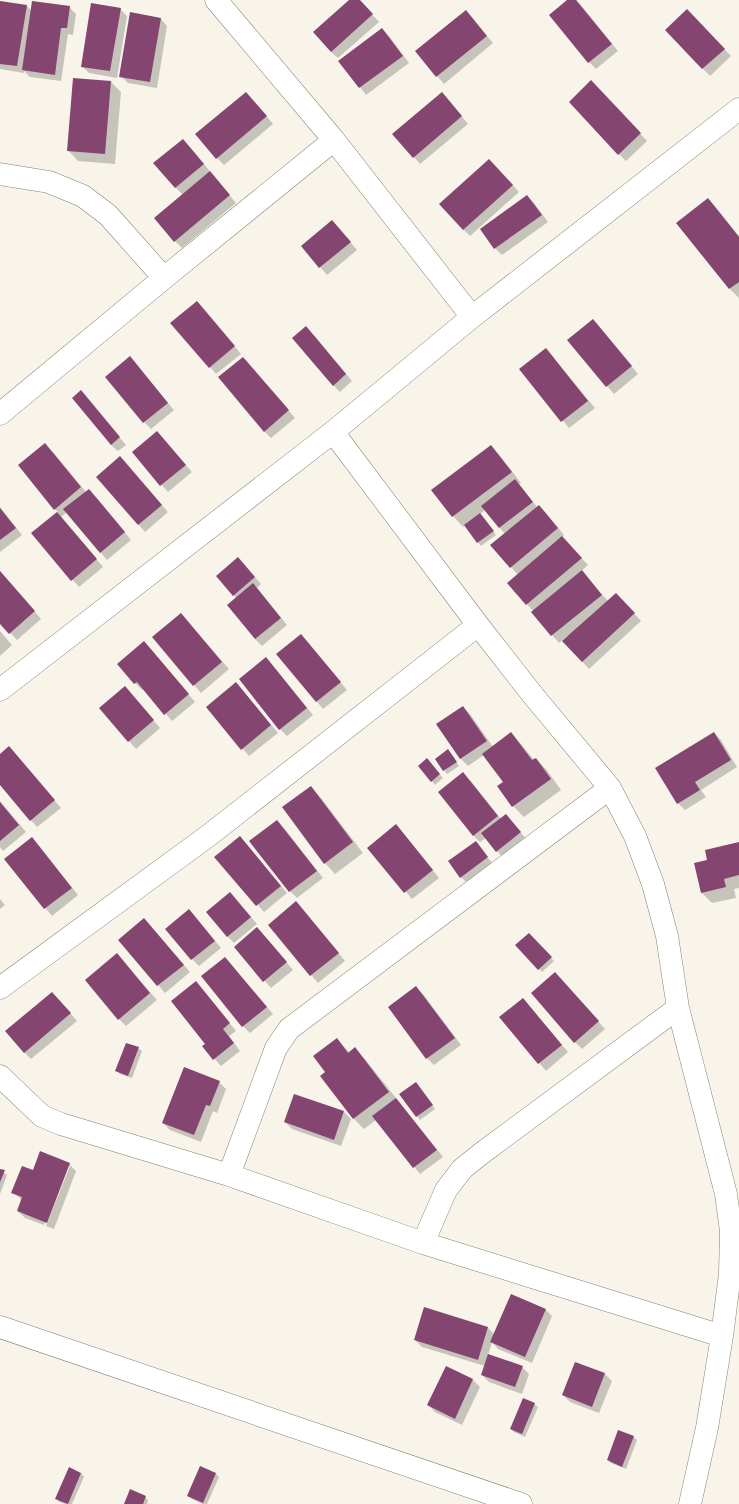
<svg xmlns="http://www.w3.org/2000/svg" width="739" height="1504" viewBox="0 0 739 1504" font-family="Helvetica,sans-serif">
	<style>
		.shadow { fill: #0003 }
		.building { fill: #844571 }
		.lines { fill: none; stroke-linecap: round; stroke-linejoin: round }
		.minor-casing { stroke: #848078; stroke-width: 23 }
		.minor { stroke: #fff; stroke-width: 22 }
	</style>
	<rect width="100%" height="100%" fill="#f8f4ea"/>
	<path class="shadow" d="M350 0H359L379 22 338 58 331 52Z
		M569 0H576L580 4 618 51 596 69 589 62Z
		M0 2 27 6 32 11 69 7 76 14 73 35 68 34 61 81 30 77 24 71V73L0 69Z
		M120 9 127 16 117 78 89 73 82 66Z
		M466 11 493 43 444 84 416 52Z
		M694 17 731 56 710 76 666 30Z
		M160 18 167 26 157 88 128 83 121 76Z
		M382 29 389 36 409 63 366 95 340 61Z
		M111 82 121 92 115 164 78 161 68 150Z
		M598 89 647 141 626 161 619 154Z
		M253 100 273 124 224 165 217 158Z
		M449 101 468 124 420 164 394 134Z
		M190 147 236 203 182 248 175 241 183 195 175 187Z
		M496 167 519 192 470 236 463 229Z
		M527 196 534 203 548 222 502 255 495 248 481 229Z
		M708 199 718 210 739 236V298L730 289 677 224Z
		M339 229 357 250 327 275 302 246Z
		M203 309 241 354 216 374 210 367Z
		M593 320 638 374 614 394 568 340Z
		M313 334 352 381 340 392 333 385Z
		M546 349 595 408 569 428 521 369Z
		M130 358 174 410 151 429 144 422Z
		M250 365 295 418 271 438 264 431Z
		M81 392 126 445 118 451 111 445Z
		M157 432 192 472 168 492 133 452Z
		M491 446 501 457 521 483 519 484 537 507 539 506 546 513 564 535 562 537 588 565 581 571 608 601H623L641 621 589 669 564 642 568 637 567 636 559 643 532 612 533 611 509 583 518 575 511 567 505 534 485 510 480 514 496 535 481 546 465 525 463 527 453 516Z
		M52 451 86 492 96 497 131 540 107 560 67 512 61 517 103 567 79 587 32 534 58 512 55 509Z
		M127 465 168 512 145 532 139 525Z
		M0 507 22 535 0 552Z
		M244 565 261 584 257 588 287 625 262 646 255 639 236 598 234 595Z
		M0 571 41 619 17 640 0 622Z
		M181 614 229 669 201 693 153 637Z
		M0 631 12 645 0 656Z
		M301 635 347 690 323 709 278 654Z
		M151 649 195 702 172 721 144 689 142 690 135 683Z
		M266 658 313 715 287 736 280 729Z
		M125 687 160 728 136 749 100 708Z
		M242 690 278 733 249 756 207 707Z
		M463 707 470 714 493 747 511 733 521 744 534 760 536 759 546 769 561 790 524 817 513 806 499 786 504 782 484 755 468 766 461 759 438 724Z
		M714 733 721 740 737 767 701 790 706 797 685 810 678 803Z
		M9 747 61 808 37 827 0 784V755Z
		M451 754 459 766 447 774 436 759Z
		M430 763 443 778 435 785 432 781Z
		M470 780 501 819 506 815 527 840 503 858 486 838 480 842 473 835Z
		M311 787 321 798 363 853 335 874 325 863Z
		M0 801 26 832 3 851 0 847Z
		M277 821 284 828 323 878 297 898 290 891Z
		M403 833 439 878 412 899 369 848Z
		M475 843 494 865 468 884 461 877Z
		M739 843V888L734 889 736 898 712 903 702 893 708 861Z
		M246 844 287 893 264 912 216 857Z
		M39 846 78 895 52 916 5 859Z
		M230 893 257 924 234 943 227 936Z
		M0 899 5 905 0 909Z
		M296 902 345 961 318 983 269 925Z
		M196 918 221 948 199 966 192 959Z
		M144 919 190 972 165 993 120 940Z
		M529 934 554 961 542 972 517 945Z
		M264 936 293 970 271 988 235 947Z
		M117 955 157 1000 126 1026 119 1019Z
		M225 958 273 1014 250 1033 243 1026Z
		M555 973 605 1029 582 1049 575 1042Z
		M196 982 236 1031 229 1036 240 1051 221 1066 203 1046 206 1044Z
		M416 988 423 994 461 1045 434 1065 427 1058Z
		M523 999 568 1052 546 1071 500 1017Z
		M59 1000 77 1021 31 1059 24 1052Z
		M337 1039 350 1053 355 1049 365 1059 443 1157 420 1174 376 1120 364 1129 354 1119 326 1072Z
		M138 1048 142 1051 132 1078 120 1074 117 1071Z
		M219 1082 226 1089 217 1113 213 1111 201 1142 170 1130 163 1123Z
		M419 1087 435 1109 420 1120 401 1095Z
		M344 1112 351 1119 341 1146 292 1129 285 1122Z
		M69 1164 76 1171 54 1229 46 1226 70 1166H68L44 1225 25 1218 18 1211 22 1200 13 1192 33 1171Z
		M0 1170 7 1175 0 1194Z
		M545 1309 552 1316 532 1363 498 1349 492 1342 488 1355 522 1367 529 1374 522 1394 489 1382 482 1375 485 1366 422 1347 415 1340 487 1327 495 1335Z
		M576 1363 605 1374 612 1381 599 1413 570 1402 563 1395Z
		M446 1368 473 1380 480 1387 462 1425 435 1412 428 1405Z
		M534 1404 538 1407 525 1437 514 1432 511 1429Z
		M634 1437 637 1440 626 1469 611 1463 608 1460Z
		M201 1468 216 1474 219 1477 207 1504H203L192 1499 189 1496Z
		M81 1473 84 1477 72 1504H65L59 1502 56 1498Z
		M145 1497 148 1500 147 1504H125Z"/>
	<path class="building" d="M349 0H360L373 14 331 52 313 32Z
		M567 0H576L612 44 588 63 549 15Z
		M0 1 27 5 17 66 0 64Z
		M32 1 70 6 67 28H61L55 75 22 70Z
		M91 3 121 8 110 71 81 67Z
		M687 9 725 49 702 69 665 30Z
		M466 10 487 36 436 77 415 51Z
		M130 12 161 18 150 82 119 77Z
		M382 28 403 56 359 88 338 61Z
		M73 78 111 81 105 154 67 151Z
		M591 80 641 133 618 155 569 102Z
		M246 92 267 116 216 159 195 134Z
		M442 92 462 116 413 158 392 134Z
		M183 139 204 164 175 188 153 163Z
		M489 159 513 185 463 230 439 204Z
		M210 171 230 195 174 242 154 218Z
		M527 195 542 215 494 249 480 229Z
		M708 198 739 237V282L729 289 676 223Z
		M332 220 351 242 319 268 301 246Z
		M197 301 235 346 209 368 170 323Z
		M593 319 632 366 606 387 567 340Z
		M306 326 346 374 333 386 292 338Z
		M546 348 588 401 561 422 519 369Z
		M130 356 168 403 143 423 105 377Z
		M243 357 289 410 264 432 218 377Z
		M81 390 120 437 111 445 72 398Z
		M157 431 186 465 160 486 132 452Z
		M45 443 81 487 54 510 18 465Z
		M491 445 512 472 452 517 431 490Z
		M120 456 162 505 138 525 96 477Z
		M515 479 533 502 499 528 481 506Z
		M89 489 125 532 100 553 63 509Z
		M539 505 558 528 510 568 490 545Z
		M0 508 16 528 0 540Z
		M57 512 97 559 71 581 31 533Z
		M480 513 494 531 477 543 464 525Z
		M562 536 582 558 526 605 507 583Z
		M238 557 255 577 233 596 216 576Z
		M582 570 602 595 551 636 531 612Z
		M0 571 35 611 9 634 0 624Z
		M253 583 281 618 255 639 227 605Z
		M616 593 635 613 582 662 562 641Z
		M181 613 222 662 193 686 152 637Z
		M301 634 341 682 316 702 276 654Z
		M144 641 189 694 164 715 137 682 134 684 117 664Z
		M266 657 307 708 279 730 239 679Z
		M236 682 271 725 241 750 206 707Z
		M125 686 154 720 128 742 99 708Z
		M463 706 487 741 460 759 436 724Z
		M511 732 532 760 536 758 551 779 512 807 497 786 503 782 482 754Z
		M714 732 731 760 695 782 700 790 677 804 655 768Z
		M9 746 55 800 30 821 0 785V754Z
		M448 749 457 762 443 771 435 759Z
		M427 758 440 774 431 782 418 766Z
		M463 772 498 816 473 836 438 792Z
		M311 786 353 842 324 864 282 807Z
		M0 802 19 825 0 841Z
		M506 814 521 832 496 852 481 833Z
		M277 820 317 871 289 892 249 841Z
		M396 824 433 870 404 893 367 848Z
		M240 836 281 886 256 906 214 857Z
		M32 837 72 888 44 909 4 859Z
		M476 841 488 857 460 878 448 861Z
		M739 842V875L724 879 726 887 701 893 694 863 707 860 705 850Z
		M230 892 251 917 227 937 206 912Z
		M296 901 339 953 310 976 268 925Z
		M189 909 215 941 191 960 165 929Z
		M144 918 184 965 157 986 118 940Z
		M257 927 287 962 263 982 234 947Z
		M529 933 552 957 538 970 515 945Z
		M117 953 150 993 118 1020 85 980Z
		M225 957 267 1007 242 1027 201 976Z
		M555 972 599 1021 574 1043 531 993Z
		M196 981 230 1023 223 1029 234 1043 213 1060 202 1046 205 1044 171 1001Z
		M416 986 455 1038 426 1059 388 1007Z
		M52 992 71 1013 24 1053 5 1031Z
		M523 998 562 1045 538 1064 499 1017Z
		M337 1038 348 1053 355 1047 389 1092 353 1119 320 1076 325 1072 313 1056Z
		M126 1043 139 1047 128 1076 115 1071Z
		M184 1067 220 1081 210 1106 206 1105 194 1135 162 1123Z
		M416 1082 433 1105 416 1117 399 1094Z
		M294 1094 344 1111 334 1140 284 1122Z
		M396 1098 437 1150 413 1168 372 1116Z
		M40 1151 70 1163 47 1223 17 1211 22 1197 11 1193 22 1166 33 1170Z
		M0 1169 5 1170 0 1182Z
		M511 1294 546 1309 525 1357 490 1342Z
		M424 1307 488 1327 478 1360 414 1340Z
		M488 1354 523 1366 515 1387 481 1375Z
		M575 1362 605 1373 592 1407 562 1395Z
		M446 1366 473 1379 455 1419 427 1405Z
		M523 1398 535 1403 522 1434 510 1429Z
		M618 1430 634 1436 622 1467 607 1460Z
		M200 1466 216 1473 203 1503 187 1496Z
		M69 1467 81 1473 68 1504 55 1499Z
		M130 1489 146 1496 143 1504H124Z"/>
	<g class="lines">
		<g class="minor-casing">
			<path id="minor" d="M216 0 334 140 472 317
				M0 174 49 182 83 196 108 215 164 278
				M0 414 164 278 334 140
				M333 432 478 625 532 694 610 788 635 836 653 884 667 936 678 1008 726 1194 731 1231 730 1274 722 1336 707 1428 690 1504
				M0 690 333 432 472 317 739 109
				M0 988 208 836 478 625
				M0 1076 42 1116 61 1124 229 1175 423 1243 722 1336
				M229 1175 276 1048 289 1029 610 788
				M423 1243 446 1190 462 1169 482 1153 678 1008
				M0 1327 521 1504"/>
		</g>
		<use href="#minor" class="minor"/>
	</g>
</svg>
